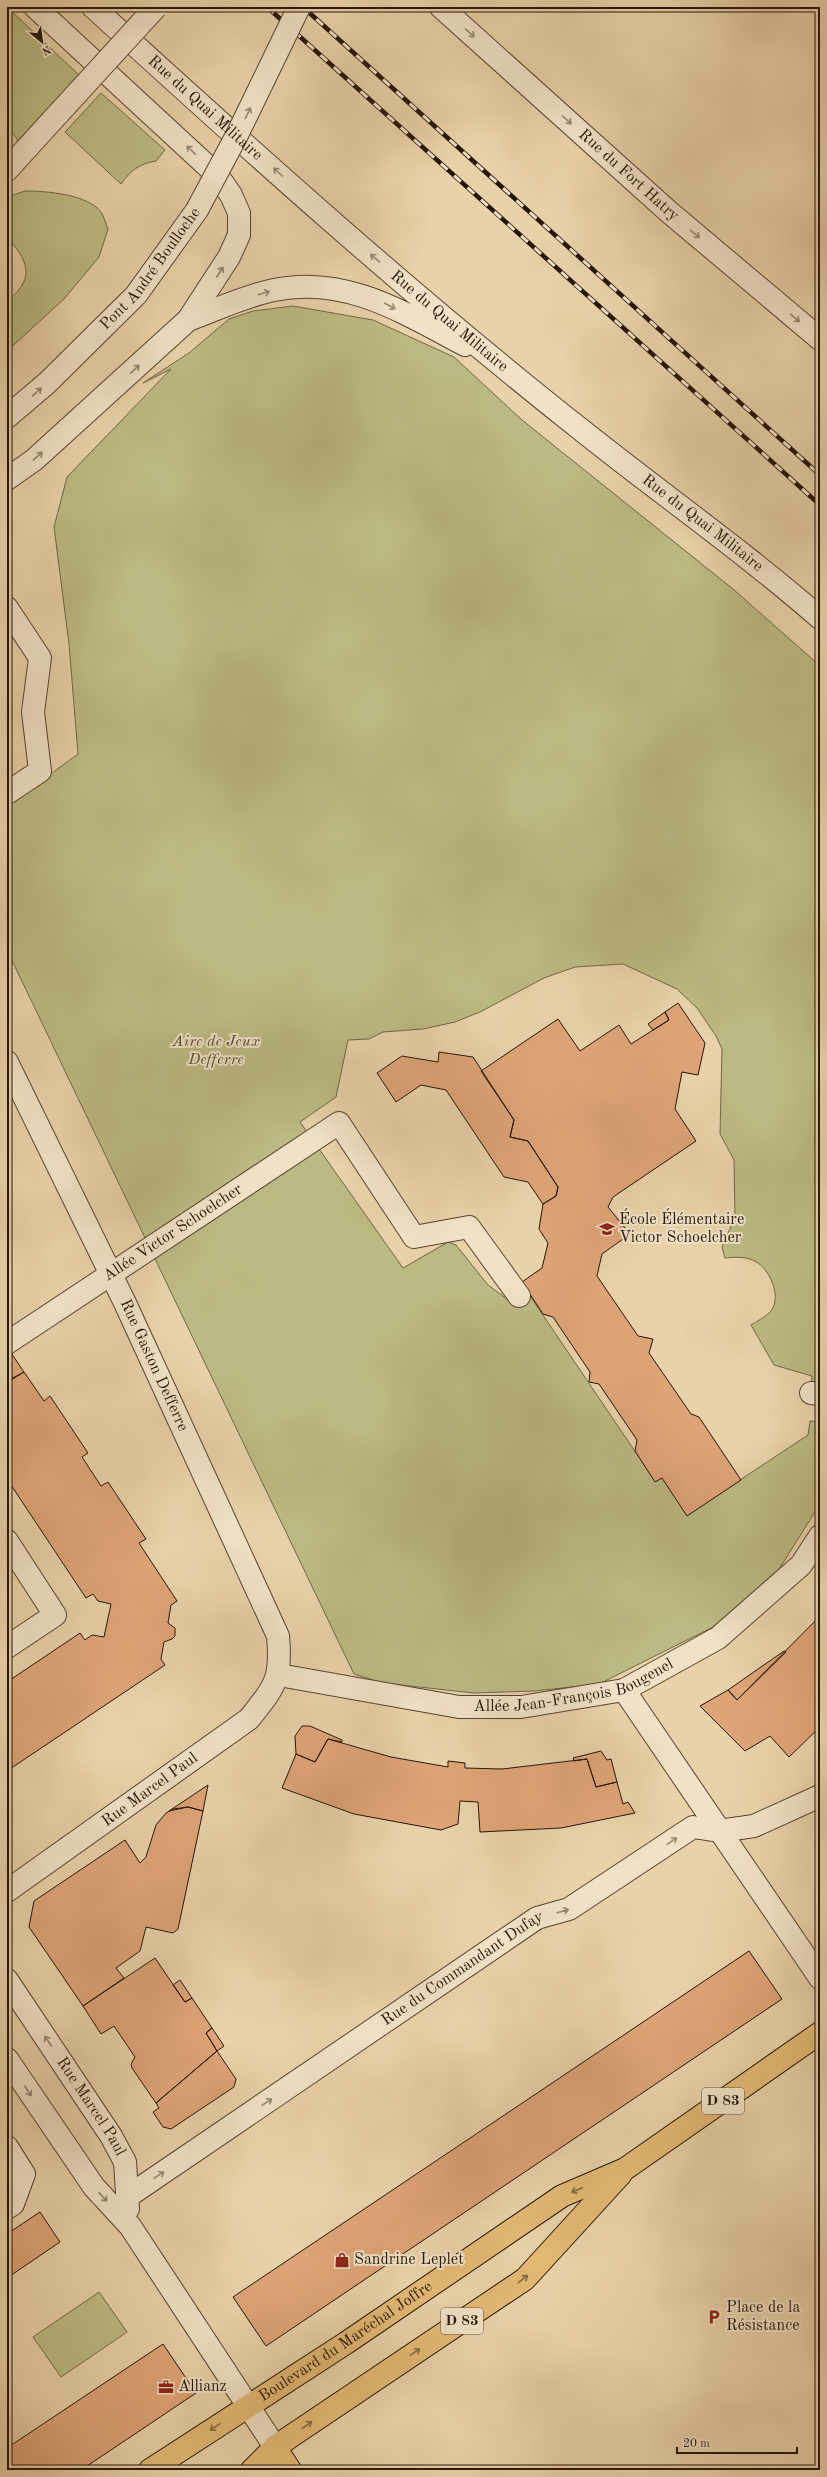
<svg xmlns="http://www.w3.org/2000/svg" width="827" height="2477" viewBox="0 0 827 2477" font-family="'Old Standard TT',serif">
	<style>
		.green { fill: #bcba84; stroke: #706846 }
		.building { fill: #dea478; stroke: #251508 }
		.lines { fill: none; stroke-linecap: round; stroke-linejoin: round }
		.minor-casing { stroke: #564430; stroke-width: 24 }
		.major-casing { stroke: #251508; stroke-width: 24 }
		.minor { stroke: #f1e2c7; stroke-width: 22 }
		.major { stroke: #e4b974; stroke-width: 22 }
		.rail-casing { stroke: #251508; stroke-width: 4.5 }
		.rail { stroke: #f1e2c7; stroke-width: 3; stroke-dasharray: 9; stroke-linecap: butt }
		.minor-bridge-casing { stroke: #564430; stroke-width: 24; stroke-linecap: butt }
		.minor-bridge { stroke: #f1e2c7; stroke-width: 22 }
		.oneway { stroke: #958671 }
		.oneway2 { stroke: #84673e }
		.labels { text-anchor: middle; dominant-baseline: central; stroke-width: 4; stroke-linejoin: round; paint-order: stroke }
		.shield { fill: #f1e2c7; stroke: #625241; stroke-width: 1 }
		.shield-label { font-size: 15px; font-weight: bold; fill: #251508 }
		.street-label { font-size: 16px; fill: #251508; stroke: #f1e2c7 }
		.park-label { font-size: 16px; font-style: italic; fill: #52472d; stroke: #f1e2c7 }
		.poi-label { font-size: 16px; fill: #251508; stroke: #f1e2c7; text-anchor: start }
	</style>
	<rect width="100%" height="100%" fill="#e9d2a9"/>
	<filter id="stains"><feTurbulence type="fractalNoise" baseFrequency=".005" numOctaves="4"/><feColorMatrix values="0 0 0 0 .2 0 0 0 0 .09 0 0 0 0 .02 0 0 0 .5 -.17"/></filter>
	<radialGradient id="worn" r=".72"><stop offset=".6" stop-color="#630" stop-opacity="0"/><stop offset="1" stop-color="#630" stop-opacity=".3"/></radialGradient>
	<path class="green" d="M7 7 80 76 18 141 7 124Z
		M101 93 165 150 156 161C139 164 131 170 121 184L65 132Z
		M25 191C46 191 87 194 101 212 104 217 106 224 108 229L99 257 64 299 7 351V301C12 297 19 291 22 285 33 268 19 250 7 238V197Z
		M293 306 373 320 454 357 522 420 733 589 820 666V1394L811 1393 812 1376 774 1365 751 1325C757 1321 764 1318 769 1313 783 1300 771 1272 758 1263 748 1256 736 1257 725 1258L722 1247 735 1217 734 1160 720 1134 722 1049 716 1036 697 1008 677 989 623 964 575 967 544 978 480 1012 455 1022 423 1029 383 1032 369 1039 348 1040 336 1097 300 1122 403 1268 448 1242 456 1245 488 1285 511 1302 526 1290 655 1481 662 1478 687 1515 808 1435 810 1421 820 1422V1504L776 1574 713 1627 599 1684 535 1691 474 1693 382 1683 354 1674 7 950V806L78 754 69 644 54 527 67 477 171 369 143 383 189 353 229 319 253 311Z
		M99 2292 127 2332 61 2377 33 2337Z"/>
	<path class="building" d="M678 1003 705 1043 698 1075 682 1072 675 1109 696 1141 613 1197 608 1207 630 1234 602 1254 597 1276 638 1336 653 1339 649 1353 691 1414 699 1417 741 1480 687 1516 662 1478 655 1482 635 1451 637 1440 599 1384 589 1382 590 1372 553 1317 543 1314 522 1282 542 1268 548 1243 539 1229 543 1204 556 1196 558 1187 528 1141 510 1137 514 1120 481 1071 558 1019 580 1051 619 1025 631 1044 669 1020 665 1012Z
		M665 1012 669 1020 653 1030 648 1024Z
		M439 1052 473 1057 514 1120 510 1137 528 1141 558 1187 556 1196 543 1204 528 1182 504 1177 446 1090 421 1085 396 1102 377 1073 402 1056 438 1062Z
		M7 1347 24 1372 8 1382 7 1381Z
		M24 1372 44 1401 50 1396 88 1453 82 1457 101 1486 108 1482 146 1539 139 1543 177 1601 171 1605 168 1623 175 1628V1636L172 1639 164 1642 161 1659 165 1665 7 1771V1682L80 1633 85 1640 92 1635 104 1637 111 1604 98 1601 93 1594 86 1598 7 1479V1381Z
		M820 1616V1727L789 1757 770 1736 745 1751 700 1706 728 1690 737 1700Z
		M784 1651 786 1652 737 1700 728 1690Z
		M302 1726H310L342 1740V1742L328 1739 315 1762 296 1754 295 1736Z
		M328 1739 391 1757 448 1767V1761L465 1763V1768L502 1769 587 1759 596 1787 617 1782 623 1804 628 1802 635 1813 561 1828 480 1832 478 1802 460 1801 458 1824 441 1830 354 1814 282 1788 296 1754 315 1762Z
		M601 1751 607 1760 611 1759 617 1782 596 1787 587 1759 574 1761 573 1758Z
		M208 1785 203 1811 188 1807 169 1811Z
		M188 1807 203 1811 178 1929 173 1933 146 1927 140 1951 116 1968 124 1978 83 2006 29 1927 34 1901 125 1840 140 1863 146 1857 156 1825 166 1813 173 1809Z
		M749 1951 782 1999 266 2346 233 2297Z
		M155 1958 185 2002 192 1998 212 2028 206 2033 217 2051 156 2103 132 2068 131 2064 135 2057 114 2026 101 2034 83 2006Z
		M180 1980 192 1998 185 2002 173 1985Z
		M212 2028 224 2046 217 2051 206 2033Z
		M217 2051 236 2079 234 2087 171 2129 163 2127 153 2112 159 2108 156 2103Z
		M40 2212 60 2242 7 2278V2234Z
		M163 2344 196 2393 81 2470H7V2448Z"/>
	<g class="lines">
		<g class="minor-casing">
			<g id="minor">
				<path id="s1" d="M93 7C253 153 414 298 584 432 663 495 743 551 820 618"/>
				<path id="s2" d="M441 7 669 212 820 339"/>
				<path d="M7 170 59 113"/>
				<path d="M188 320C216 310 244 296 274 290 346 275 404 313 465 345"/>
				<path id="s3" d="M7 417 47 383 136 295 197 210"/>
				<path d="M7 479 34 460 188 320 229 257 239 235V213L231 195 218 176 35 7"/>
				<path d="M7 608 40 658 33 712 40 771 7 793"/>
				<path id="s4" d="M7 1062 125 1303 278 1636C282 1680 275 1686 249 1719L7 1891"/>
				<path id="s5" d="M7 1343 339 1123 414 1237 469 1227 519 1296"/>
				<path d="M811 1393 820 1394"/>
				<path d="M7 1541 55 1615 7 1647"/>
				<path id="s6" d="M279 1675 459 1707H521L624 1690 718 1638 801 1565 820 1536"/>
				<path d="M624 1690 820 1978"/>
				<path id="s7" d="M7 1980 111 2136 125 2162 128 2209"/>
				<path d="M7 2059 94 2187 130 2226 275 2447"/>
				<path d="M7 2147 24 2174 13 2204 7 2208"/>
				<path id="s8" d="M127 2197 537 1918 569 1909 693 1827 719 1831 754 1826 820 1796"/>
			</g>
		</g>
		<g class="major-casing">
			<g id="major">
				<path d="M275 2447 290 2470"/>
				<path id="s9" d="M150 2470 346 2343 562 2196 625 2169 820 2033"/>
				<path d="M252 2470 275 2447 525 2279 621 2174"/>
			</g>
		</g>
		<use href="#minor" class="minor"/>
		<use href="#major" class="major"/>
		<g class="rail-casing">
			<path id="rail" d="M267 7 820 505
				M303 7 820 475"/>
		</g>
		<use href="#rail" class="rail"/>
		<g class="minor-bridge-casing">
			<path id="minor-bridge" d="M59 113 156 7
				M197 210 237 135 299 7"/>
		</g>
		<use href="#minor-bridge" class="minor-bridge"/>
	</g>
	<defs><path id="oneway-shaft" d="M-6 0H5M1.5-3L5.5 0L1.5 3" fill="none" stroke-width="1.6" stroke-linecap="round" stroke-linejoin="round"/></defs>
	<g class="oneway">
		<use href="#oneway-shaft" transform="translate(470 33) rotate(42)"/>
		<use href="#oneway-shaft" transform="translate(248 113) rotate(-64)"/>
		<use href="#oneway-shaft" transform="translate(567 120) rotate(42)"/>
		<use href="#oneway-shaft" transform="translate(191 150) rotate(-136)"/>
		<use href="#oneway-shaft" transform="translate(278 172) rotate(-138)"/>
		<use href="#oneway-shaft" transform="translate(695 234) rotate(40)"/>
		<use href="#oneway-shaft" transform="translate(375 258) rotate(-140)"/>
		<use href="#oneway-shaft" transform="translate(220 272) rotate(-57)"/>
		<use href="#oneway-shaft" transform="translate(264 293) rotate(-17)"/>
		<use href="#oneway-shaft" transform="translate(390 306) rotate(27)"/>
		<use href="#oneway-shaft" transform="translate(795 318) rotate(40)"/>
		<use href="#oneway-shaft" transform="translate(135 369) rotate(-43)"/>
		<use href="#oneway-shaft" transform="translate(37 392) rotate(-41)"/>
		<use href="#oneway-shaft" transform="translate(38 456) rotate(-41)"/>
		<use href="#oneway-shaft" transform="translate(672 1841) rotate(-34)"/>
		<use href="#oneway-shaft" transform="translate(563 1911) rotate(-16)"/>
		<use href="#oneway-shaft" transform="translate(48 2041) rotate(-124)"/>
		<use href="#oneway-shaft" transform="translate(28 2091) rotate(57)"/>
		<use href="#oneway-shaft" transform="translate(267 2102) rotate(-34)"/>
		<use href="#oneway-shaft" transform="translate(159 2175) rotate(-34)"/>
		<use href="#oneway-shaft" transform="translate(103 2197) rotate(47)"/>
	</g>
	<g class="oneway2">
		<use href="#oneway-shaft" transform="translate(577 2190) rotate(157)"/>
		<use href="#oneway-shaft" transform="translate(523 2279) rotate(-38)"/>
		<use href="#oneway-shaft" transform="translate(415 2352) rotate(-34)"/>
		<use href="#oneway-shaft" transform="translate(307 2425) rotate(-35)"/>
		<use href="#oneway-shaft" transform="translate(215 2427) rotate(146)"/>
	</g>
	<defs>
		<g id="school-bare" transform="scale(1.2)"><path d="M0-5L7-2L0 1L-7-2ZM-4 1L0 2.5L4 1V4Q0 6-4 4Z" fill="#8f2418" stroke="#f1e2c7" stroke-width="2.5" paint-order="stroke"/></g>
		<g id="shop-bare" transform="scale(1.2)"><path d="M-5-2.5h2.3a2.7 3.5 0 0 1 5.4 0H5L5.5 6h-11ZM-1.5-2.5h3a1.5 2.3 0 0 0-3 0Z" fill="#8f2418" stroke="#f1e2c7" stroke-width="2.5" paint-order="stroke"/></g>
		<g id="parking-bare" transform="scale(1.2)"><path d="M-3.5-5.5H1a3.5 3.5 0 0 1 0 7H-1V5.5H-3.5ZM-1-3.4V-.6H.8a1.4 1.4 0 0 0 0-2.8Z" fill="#8f2418" stroke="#f1e2c7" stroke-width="2.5" paint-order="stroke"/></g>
		<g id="office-bare" transform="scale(1.2)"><path d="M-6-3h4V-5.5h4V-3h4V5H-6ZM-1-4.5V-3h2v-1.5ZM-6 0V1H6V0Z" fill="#8f2418" stroke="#f1e2c7" stroke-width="2.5" paint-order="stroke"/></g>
	</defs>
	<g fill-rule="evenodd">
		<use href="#school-bare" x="607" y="1229"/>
		<use href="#shop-bare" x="342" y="2260"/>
		<use href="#parking-bare" x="714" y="2317"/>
		<use href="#office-bare" x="166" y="2387"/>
	</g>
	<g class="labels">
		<g class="shield">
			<rect x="702" y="2088" width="42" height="26" rx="3"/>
			<rect x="441" y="2308" width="42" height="26" rx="3"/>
		</g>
		<g class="shield-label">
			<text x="723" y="2101">D 83</text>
			<text x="462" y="2321">D 83</text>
		</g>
		<g class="street-label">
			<text stroke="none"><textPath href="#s1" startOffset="151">Rue du Quai Militaire</textPath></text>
			<text stroke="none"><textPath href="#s2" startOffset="252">Rue du Fort Hatry</textPath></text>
			<text stroke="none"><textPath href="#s3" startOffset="207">Pont André Boulloche</textPath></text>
			<text stroke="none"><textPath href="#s1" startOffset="475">Rue du Quai Militaire</textPath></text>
			<text stroke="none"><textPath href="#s1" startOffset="799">Rue du Quai Militaire</textPath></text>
			<text stroke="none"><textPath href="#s5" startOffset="199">Allée Victor Schoelcher</textPath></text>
			<text stroke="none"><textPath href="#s4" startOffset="337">Rue Gaston Defferre</textPath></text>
			<text stroke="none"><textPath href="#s6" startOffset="301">Allée Jean-François Bougenel</textPath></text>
			<text transform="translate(150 1790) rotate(-36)">Rue Marcel Paul</text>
			<text stroke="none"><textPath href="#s8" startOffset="406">Rue du Commandant Dufay</textPath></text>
			<text stroke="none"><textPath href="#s7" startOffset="152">Rue Marcel Paul</textPath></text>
			<text stroke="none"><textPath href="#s9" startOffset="234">Boulevard du Maréchal Joffre</textPath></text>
		</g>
		<g class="park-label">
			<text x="216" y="1042">Aire de Jeux<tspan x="216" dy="18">Defferre</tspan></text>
		</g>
		<g class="poi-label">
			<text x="619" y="1220">École Élémentaire<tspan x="619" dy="18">Victor Schoelcher</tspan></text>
			<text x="354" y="2260">Sandrine Leplet</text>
			<text x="726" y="2308">Place de la<tspan x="726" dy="18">Résistance</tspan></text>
			<text x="178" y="2387">Allianz</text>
		</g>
	</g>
	<rect width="827" height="2477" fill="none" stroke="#e9d2a9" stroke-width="24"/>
	<rect x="8" y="8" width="811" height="2461" fill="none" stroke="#251508" stroke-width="2"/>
	<rect x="12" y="12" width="803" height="2453" fill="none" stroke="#251508"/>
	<g transform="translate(42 42) rotate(151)" stroke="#f1e2c7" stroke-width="3" paint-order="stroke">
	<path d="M0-3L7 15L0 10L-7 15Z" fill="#251508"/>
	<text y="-6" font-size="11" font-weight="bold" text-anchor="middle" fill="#251508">N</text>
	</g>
	<path d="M677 2447v6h120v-6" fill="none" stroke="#251508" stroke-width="2"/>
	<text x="683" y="2447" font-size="12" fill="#251508" stroke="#f1e2c7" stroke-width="3" paint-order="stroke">20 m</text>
	<rect width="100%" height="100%" filter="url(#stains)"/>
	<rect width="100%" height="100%" fill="url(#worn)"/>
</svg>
